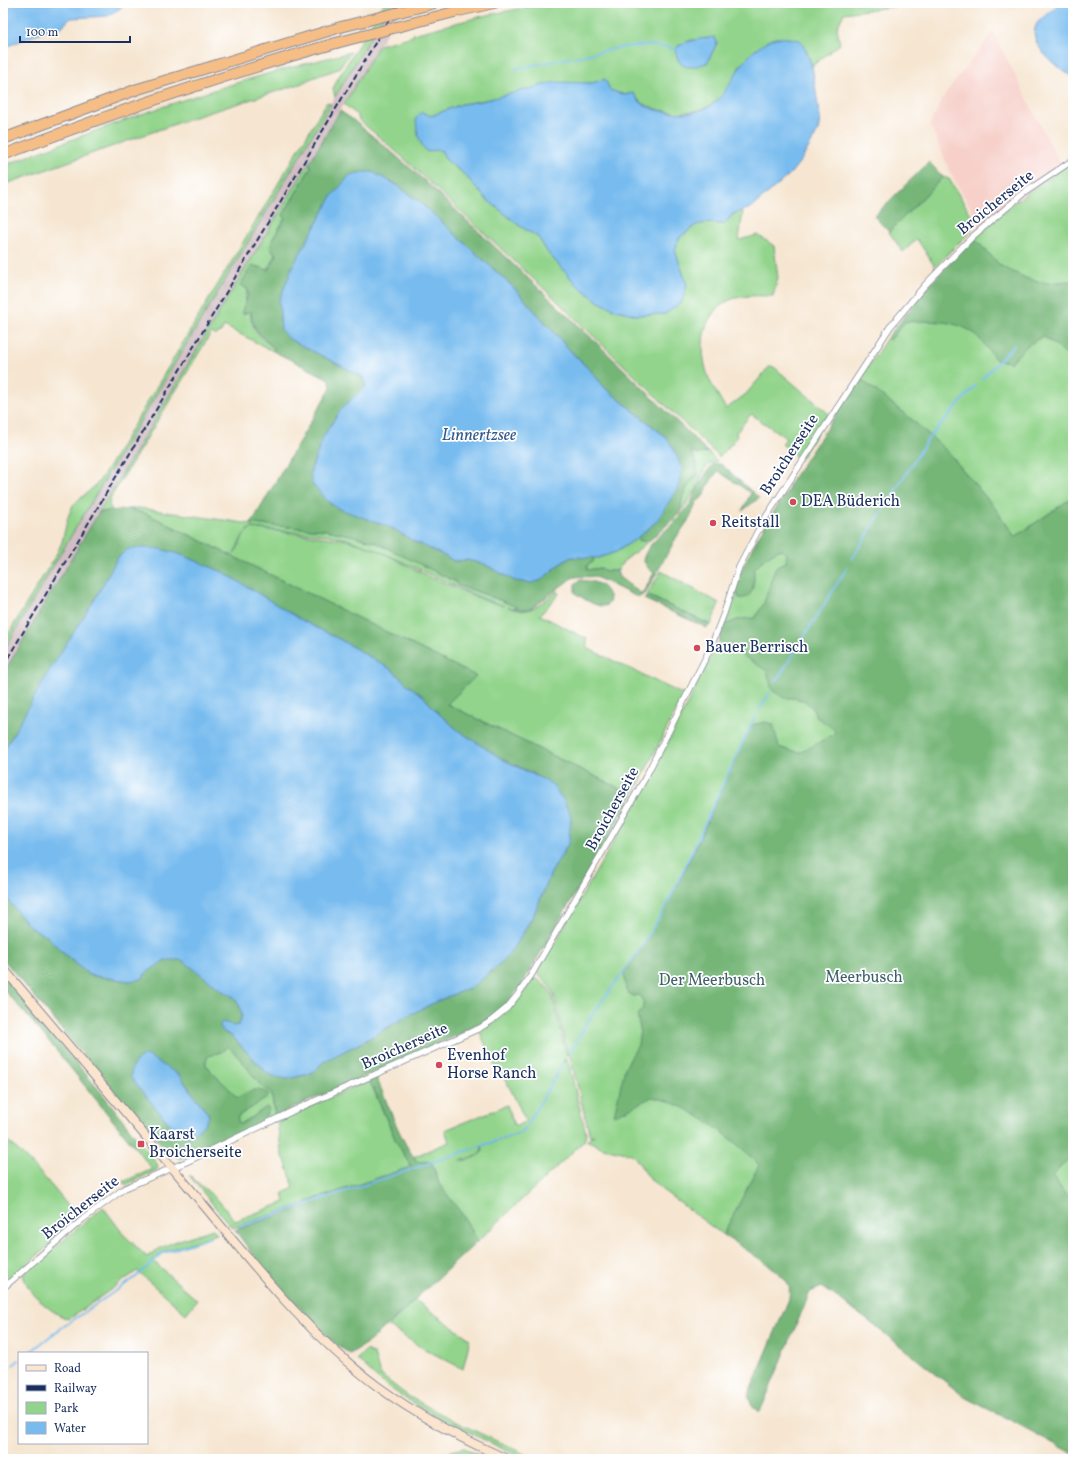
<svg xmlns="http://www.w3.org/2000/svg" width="1076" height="1462" viewBox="0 0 1076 1462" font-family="Vollkorn,serif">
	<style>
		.built { fill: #f7d0ca }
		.industrial { fill: #d2bec2 }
		.green { fill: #92d48b; stroke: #568274; fill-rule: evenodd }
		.forest { fill: #75b677; stroke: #48726a; fill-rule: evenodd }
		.water { fill: #78bcef; stroke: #4a76a6 }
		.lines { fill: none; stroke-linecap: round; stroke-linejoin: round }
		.stream { stroke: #78bcef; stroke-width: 2 }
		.minor-casing { stroke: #888a98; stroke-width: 7 }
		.secondary-casing { stroke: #888a98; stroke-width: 10 }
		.motorway-casing { stroke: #888a98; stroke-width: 12 }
		.minor { stroke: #fff; stroke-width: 5.5 }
		.secondary { stroke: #fbe5cf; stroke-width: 8 }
		.motorway { stroke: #f6be87; stroke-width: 10 }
		.rail { stroke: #1b2f5e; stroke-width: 2; stroke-dasharray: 6 3; stroke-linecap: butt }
		.motorway-bridge-casing { stroke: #888a98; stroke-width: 12; stroke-linecap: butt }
		.motorway-bridge { stroke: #f6be87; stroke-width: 10 }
		.poi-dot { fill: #d1495b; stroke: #fff; stroke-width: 1.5 }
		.labels { text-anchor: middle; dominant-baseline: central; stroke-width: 3.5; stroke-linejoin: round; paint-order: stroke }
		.street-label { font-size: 16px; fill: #1b2f5e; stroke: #fff }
		.poi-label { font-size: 16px; fill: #1b2f5e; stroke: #fff; text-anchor: start }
		.park-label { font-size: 16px; fill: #3f616c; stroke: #fff }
		.water-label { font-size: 17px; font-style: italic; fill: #37598a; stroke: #fff }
	</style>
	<rect width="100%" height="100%" fill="#fff"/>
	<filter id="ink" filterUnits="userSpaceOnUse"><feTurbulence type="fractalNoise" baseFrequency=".025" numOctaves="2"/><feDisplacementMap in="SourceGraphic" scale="8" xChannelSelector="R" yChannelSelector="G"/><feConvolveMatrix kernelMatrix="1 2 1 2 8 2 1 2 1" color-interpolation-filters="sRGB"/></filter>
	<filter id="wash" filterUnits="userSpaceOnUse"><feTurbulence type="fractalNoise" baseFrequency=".012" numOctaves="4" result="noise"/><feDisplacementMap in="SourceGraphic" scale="16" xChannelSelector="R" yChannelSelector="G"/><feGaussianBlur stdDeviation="0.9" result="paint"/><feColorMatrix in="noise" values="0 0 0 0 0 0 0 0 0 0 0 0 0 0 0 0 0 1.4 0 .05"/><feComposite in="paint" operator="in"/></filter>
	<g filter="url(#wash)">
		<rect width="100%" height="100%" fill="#f6e6d1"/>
		<path class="built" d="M993 32 1062 167 982 227 950 172 930 124 946 93Z"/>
		<path class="industrial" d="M391 3H404L3 674V652L65 546Z"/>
		<path class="green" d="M384 3H391L335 97 333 89 337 80Z
			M549 3H923L844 13 837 28 840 44 812 66 806 50H756L739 67 732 83 725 93 716 102 701 110 679 113 659 110 641 103 633 93 625 95 610 90 605 79 592 83H580L462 104 431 116 436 150 442 151 445 159 464 174 485 198 520 226 538 237 548 253 577 285 599 302 617 310 636 315 665 314 687 285 675 250 679 238 696 225 706 223 725 224 733 214 743 211 739 240 758 235 774 246 778 278 773 296C760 296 741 294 728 301 700 316 699 349 708 376 712 387 720 398 726 409L746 394 769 367H774L829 414 800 460 782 444 786 438 751 414 736 433 737 438 719 457 555 299 400 155 359 120 357 115 344 104 379 45 413 36V34L487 15ZM691 40 717 43 707 63 678 46Z
			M351 52 338 69 312 78 300 84 195 117 3 185V166C88 133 173 101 260 76 290 67 321 60 351 52Z
			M327 102 331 104 65 546 3 652V643L57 553 62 542 68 517 73 505 96 485 105 473Z
			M1073 161V307L1003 361 1011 362 1028 345 1043 336 1073 359V497L1015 537 995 508 946 450 980 1397 853 1310 766 1233 729 1223 723 1235 661 1189 649 1178 634 1156 631 1154 603 1148 586 1140 594 1135 590 1136 569 1053 568 1055 554 994 550 987 537 973 647 784 721 637 735 597 757 545 795 477 887 338 889 339 977 242 974 238 1006 208Z
			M309 163 311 167 283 215 285 218 272 240 271 249 276 255 267 270 259 267C256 274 248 283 247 290 246 298 245 304 242 311L243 314 250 311C251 331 260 336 274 348L273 351 224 326 221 332 216 335 211 333 111 497 109 505 113 511 99 512Z
			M943 177 949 179 975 221 971 231 935 267 917 239 903 252 889 232Z
			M691 451 698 454 708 452 717 461 708 465 704 470 697 488 681 512C680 497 687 485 698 475L696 463Z
			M139 508 251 524 326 530 351 535 375 542 456 582 457 585C478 591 498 600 518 607L513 608 508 607C530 617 541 603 557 591L559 594 540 615 587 639V648L684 695 633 795 447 704 475 676 147 514 129 509ZM251 528 328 535 347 539 377 550 479 597 504 606 479 598 430 577 377 550 347 540 252 528C242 532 240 547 234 554 238 546 243 531 251 528Z
			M636 539 642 541H649L623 562 617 571H606L601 568 587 570V565L593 562 594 557 616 552Z
			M661 571 719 603 711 625 647 595Z
			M536 978 548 988 552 994 567 1057 524 1129 519 1133 481 1146 482 1151 477 1156 460 1161C469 1160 477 1158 483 1151L482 1146 519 1134 524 1130 567 1058 586 1133 584 1141 478 1241 462 1214 439 1184 432 1162H418L413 1157 449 1142 445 1130 507 1105 514 1125H518L526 1121 499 1066 495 1067 480 1032C504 1017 518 1001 533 979Z
			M229 1046 255 1077 262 1087 271 1092 275 1116 262 1123 269 1109 267 1107 241 1124C238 1123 237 1119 238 1116L267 1098H237C232 1090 206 1068 206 1065 205 1062 207 1058 208 1055L221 1052Z
			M369 1080 395 1139 411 1167 232 1228 189 1175 219 1201 235 1221 285 1202 283 1193 294 1188 285 1160 282 1156 277 1122Z
			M3 1137C30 1159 58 1192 79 1220L3 1285Z
			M140 1142 156 1162 158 1166 157 1170 126 1185 123 1182 152 1169 134 1146Z
			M1073 1154V1205L1052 1176Z
			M103 1207 124 1235 147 1257C165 1242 191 1237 213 1229L217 1234 163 1252 153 1261 197 1300 186 1314 137 1271 72 1317 68 1319C51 1313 26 1292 23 1274Z
			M415 1300 470 1339 463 1369 419 1346 388 1326Z
			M366 1350 374 1354 379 1371 382 1376 408 1396 456 1422 535 1459C519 1459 502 1448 487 1441 441 1419 392 1397 357 1359Z
			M464 1448 487 1459H447L451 1451Z"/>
		<path class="forest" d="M340 111 352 119 394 154 426 182 599 345 708 452 698 454 691 451 696 463 698 475C687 485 680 497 681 512L649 541H642L636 539 657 521 675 451 666 437 605 388 591 371 576 357 514 288 422 204 397 185 372 172 332 196 293 266 279 301 281 330 309 349 363 377 366 386C359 394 349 401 342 409 327 428 318 450 310 472L372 520 392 528 415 542 437 552 454 561 467 560 484 564 515 581H540L560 564 571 557H594L593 562 587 565V570L601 568 606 571H617L619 577 640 593 643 592 654 573 648 568 643 560C647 545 657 539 667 529 675 521 684 513 690 504 694 496 707 468 713 465 716 463 719 464 722 465L759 498 742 511 751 493 718 471C716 474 712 478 710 482 706 488 705 498 697 501L690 518 676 538 646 592 640 597 633 595 594 576C587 578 580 575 572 578L530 609 524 610 513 608 517 607C497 599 478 591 457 585L456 582 375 542 351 535 326 530 251 524 331 387 330 381 327 378 273 351 274 348C261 335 252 330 251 311L243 314 242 311 245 304 248 294 247 289 240 285 252 265 268 270 277 255 270 249 272 240 285 218 283 215 311 167 309 163Z
			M929 162 943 177 889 232 874 216Z
			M974 238 1001 266 1028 279 1048 283 1069 281 1073 283V359L1043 336 1028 345 1011 362 996 360C990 352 980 337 972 332 953 319 926 321 905 322L890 340 887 338 932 282Z
			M860 378 910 418 946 450 995 508 1015 537 1073 497V1154L1052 1176 1073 1205V1454L1016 1423 966 1398 851 1307 822 1287 810 1292 760 1412 752 1406 748 1396 789 1299C789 1295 790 1290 789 1286 785 1272 736 1244 723 1235L759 1165C736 1141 704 1116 673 1103 667 1100 659 1099 652 1097 639 1103 627 1111 614 1115L625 1068 638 1045 640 1029 637 1015 643 1008V1001L639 995 633 996 626 991 624 972C680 898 711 808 751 725L765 722 773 724 779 747 791 751 802 752 835 733 834 729 816 717 813 709 805 701 794 698H784L772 690 767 671 719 640 724 625 740 619 755 618 764 603 775 568 786 562 787 554 781 549C770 554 762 560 754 569 754 579 755 601 739 598 738 595 736 592 736 589 736 571 776 504 789 491V485Z
			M129 509 147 514 476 676 447 704 633 795 521 986 499 1012 478 1026 275 1116 271 1092 262 1087 241 1060 228 1046 221 1052 208 1056C207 1058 205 1062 206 1065 206 1068 232 1090 237 1098 249 1091 255 1086 269 1094L267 1098 238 1116C237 1119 238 1123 241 1124L267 1107 269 1109 262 1123 215 1145 181 1159 170 1154 111 1088 3 959V894L38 932 47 936 59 949 89 975 129 981 142 979C148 967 168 956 181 960 188 961 213 983 220 989 225 992 232 995 235 999 242 1008 243 1014 239 1025L232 1026 224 1022 225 1033 232 1036 267 1073 287 1079 309 1074 316 1069 323 1062 368 1039 407 1016 442 999 474 986 504 960 520 938 534 914 551 873 569 842 534 774 502 759 459 731 437 712 423 696 409 686 392 670 341 640 305 622 223 572 179 554 160 549 118 557 95 599 3 752V674L99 512ZM178 1074 209 1115C205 1127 196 1132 185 1137L177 1133 154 1105Z
			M580 580C587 581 594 581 601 585 607 589 616 605 603 606 596 607 581 597 575 593V584Z
			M647 595 702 621 710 625 707 628 644 599Z
			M3 976 105 1097 140 1142 134 1146C90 1094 50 1039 3 989Z
			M376 1077C387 1101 401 1144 418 1162H431L439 1184 462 1214 478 1241 370 1341 350 1354 329 1339 265 1271 235 1230 307 1205 306 1202 411 1167 395 1139 374 1089 372 1087 369 1080Z"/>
		<path class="water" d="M3 3H128L108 16 71 18 59 29 47 30 3 48Z
			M1059 3H1073V76C1057 69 1027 44 1036 25 1041 16 1053 12 1059 3Z
			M715 37 717 43 707 63C688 69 679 71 675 49 685 39 702 39 715 37Z
			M788 38 800 40 806 50 812 66 820 118 818 131 802 159 790 174 751 208 733 214 725 224 706 223 696 225 679 238 675 250 687 285 682 302 665 314 636 315 617 310 599 302 577 285 548 253 538 237 520 226 485 198 464 174 445 159 442 151 436 150 427 152C418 142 417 132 416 118L422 112 431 116 462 104 482 101 555 82 592 83 605 79 610 90 625 95 633 93C636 96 638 101 641 103 649 109 661 111 670 112 733 120 723 70 762 45 765 43 769 40 772 39 777 37 783 38 788 38Z
			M363 172H372L397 185 422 204 514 288 576 357 591 371 605 388 666 437 675 451 682 469 678 488 657 521 636 539 616 552 598 558 571 557 560 564 540 581 530 583 515 581 484 564 467 560 454 561 437 552 415 542 392 528 337 508 327 501 312 484 310 473 323 437 342 408 366 386 363 377 289 339 281 330 279 301 293 266 332 196 350 175Z
			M143 548 160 549 179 554 223 572 305 622 341 640 392 670 409 686 423 696 437 712 459 731 502 759 552 784 564 801 571 817 569 842 551 873 534 914 520 938 504 960 474 986 442 999 407 1016 368 1039 323 1062 316 1070 309 1074 287 1079 276 1077 267 1073 232 1036C226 1033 220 1031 220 1024L222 1022 230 1024 232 1026 239 1025 242 1016 240 1007 234 997 224 992 182 960H165L145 974 142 979 129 981 89 975 59 949 47 936 38 932 28 925 3 894V752L49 671 95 599 118 557 128 549Z
			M146 1055 178 1074 209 1115C205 1127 196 1132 185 1137L177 1133 131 1078C130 1065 136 1060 146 1055Z"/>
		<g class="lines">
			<path class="stream" d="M515 69 624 47 651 45 675 49
				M982 379 1014 345
				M852 559 928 439 976 385
				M777 680 847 568
				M758 711 770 693
				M571 1051 588 1021 642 946 667 905 755 716
				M238 1227 519 1133 524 1130 528 1123 563 1064
				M29 1353 57 1331 136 1277 163 1253 211 1237
				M13 1365 19 1360
				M3 1374 7 1371"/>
		</g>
	</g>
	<g filter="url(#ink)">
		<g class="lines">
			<g class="minor-casing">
				<path id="minor" d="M3 1288 83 1219 125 1188 186 1162 299 1108 480 1028 491 1021 507 1008 519 993 532 974 644 780 710 649 724 613 739 567 762 523 879 344 890 327 925 285 972 237 1024 193 1073 160"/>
			</g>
			<g class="secondary-casing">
				<path id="secondary" d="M3 968C62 1038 122 1108 181 1178 242 1250 300 1328 377 1386 417 1415 461 1439 507 1459"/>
			</g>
			<g class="motorway-casing">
				<path id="motorway" d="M454 12 494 3
					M3 139 138 89 341 27
					M3 155C112 113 223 75 336 43"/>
			</g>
			<use href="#minor" class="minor"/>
			<use href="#secondary" class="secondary"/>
			<use href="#motorway" class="motorway"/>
			<path class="rail" d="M3 666 399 3"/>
			<g class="motorway-bridge-casing">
				<path id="motorway-bridge" d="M341 27 435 3
					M336 43 454 12"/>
			</g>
			<use href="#motorway-bridge" class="motorway-bridge"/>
		</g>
	</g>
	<g class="poi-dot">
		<circle cx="793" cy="502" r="4"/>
		<circle cx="713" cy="523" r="4"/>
		<circle cx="697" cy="648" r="4"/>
		<circle cx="439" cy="1065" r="4"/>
		<rect x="137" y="1140" width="8" height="8" rx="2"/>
	</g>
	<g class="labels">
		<g class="street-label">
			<text transform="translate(996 203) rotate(-39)">Broicherseite</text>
			<text transform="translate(790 455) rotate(-57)">Broicherseite</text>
			<text transform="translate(613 809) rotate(-61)">Broicherseite</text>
			<text transform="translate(405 1047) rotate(-24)">Broicherseite</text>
			<text transform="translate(81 1208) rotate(-38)">Broicherseite</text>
		</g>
		<g class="poi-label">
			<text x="801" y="502">DEA Büderich</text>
			<text x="721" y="523">Reitstall</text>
			<text x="705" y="648">Bauer Berrisch</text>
			<text x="447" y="1056">Evenhof<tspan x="447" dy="18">Horse Ranch</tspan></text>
			<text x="149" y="1135">Kaarst<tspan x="149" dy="18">Broicherseite</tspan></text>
		</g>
		<g class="park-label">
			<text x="864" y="978">Meerbusch</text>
			<text x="712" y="981">Der Meerbusch</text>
		</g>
		<g class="water-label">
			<text x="479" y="435">Linnertzsee</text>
		</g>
	</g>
	<rect width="1076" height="1462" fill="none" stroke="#fff" stroke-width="16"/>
	<rect x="18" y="1352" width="130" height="92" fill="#ffffff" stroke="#a4acbf"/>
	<rect x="26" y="1365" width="20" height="6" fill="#fbe5cf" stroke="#a4acbf"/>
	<text x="54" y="1372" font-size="12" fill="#1b2f5e">Road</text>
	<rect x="26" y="1385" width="20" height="6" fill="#1b2f5e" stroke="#a4acbf"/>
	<text x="54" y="1392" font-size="12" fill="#1b2f5e">Railway</text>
	<rect x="26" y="1402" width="20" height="12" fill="#92d48b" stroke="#a4acbf"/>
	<text x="54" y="1412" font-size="12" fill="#1b2f5e">Park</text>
	<rect x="26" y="1422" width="20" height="12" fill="#78bcef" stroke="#a4acbf"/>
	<text x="54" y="1432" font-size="12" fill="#1b2f5e">Water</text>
	<path d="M20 36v6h110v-6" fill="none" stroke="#1b2f5e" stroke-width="2"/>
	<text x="26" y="36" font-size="12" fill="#1b2f5e" stroke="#ffffff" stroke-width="3" paint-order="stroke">100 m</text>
</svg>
